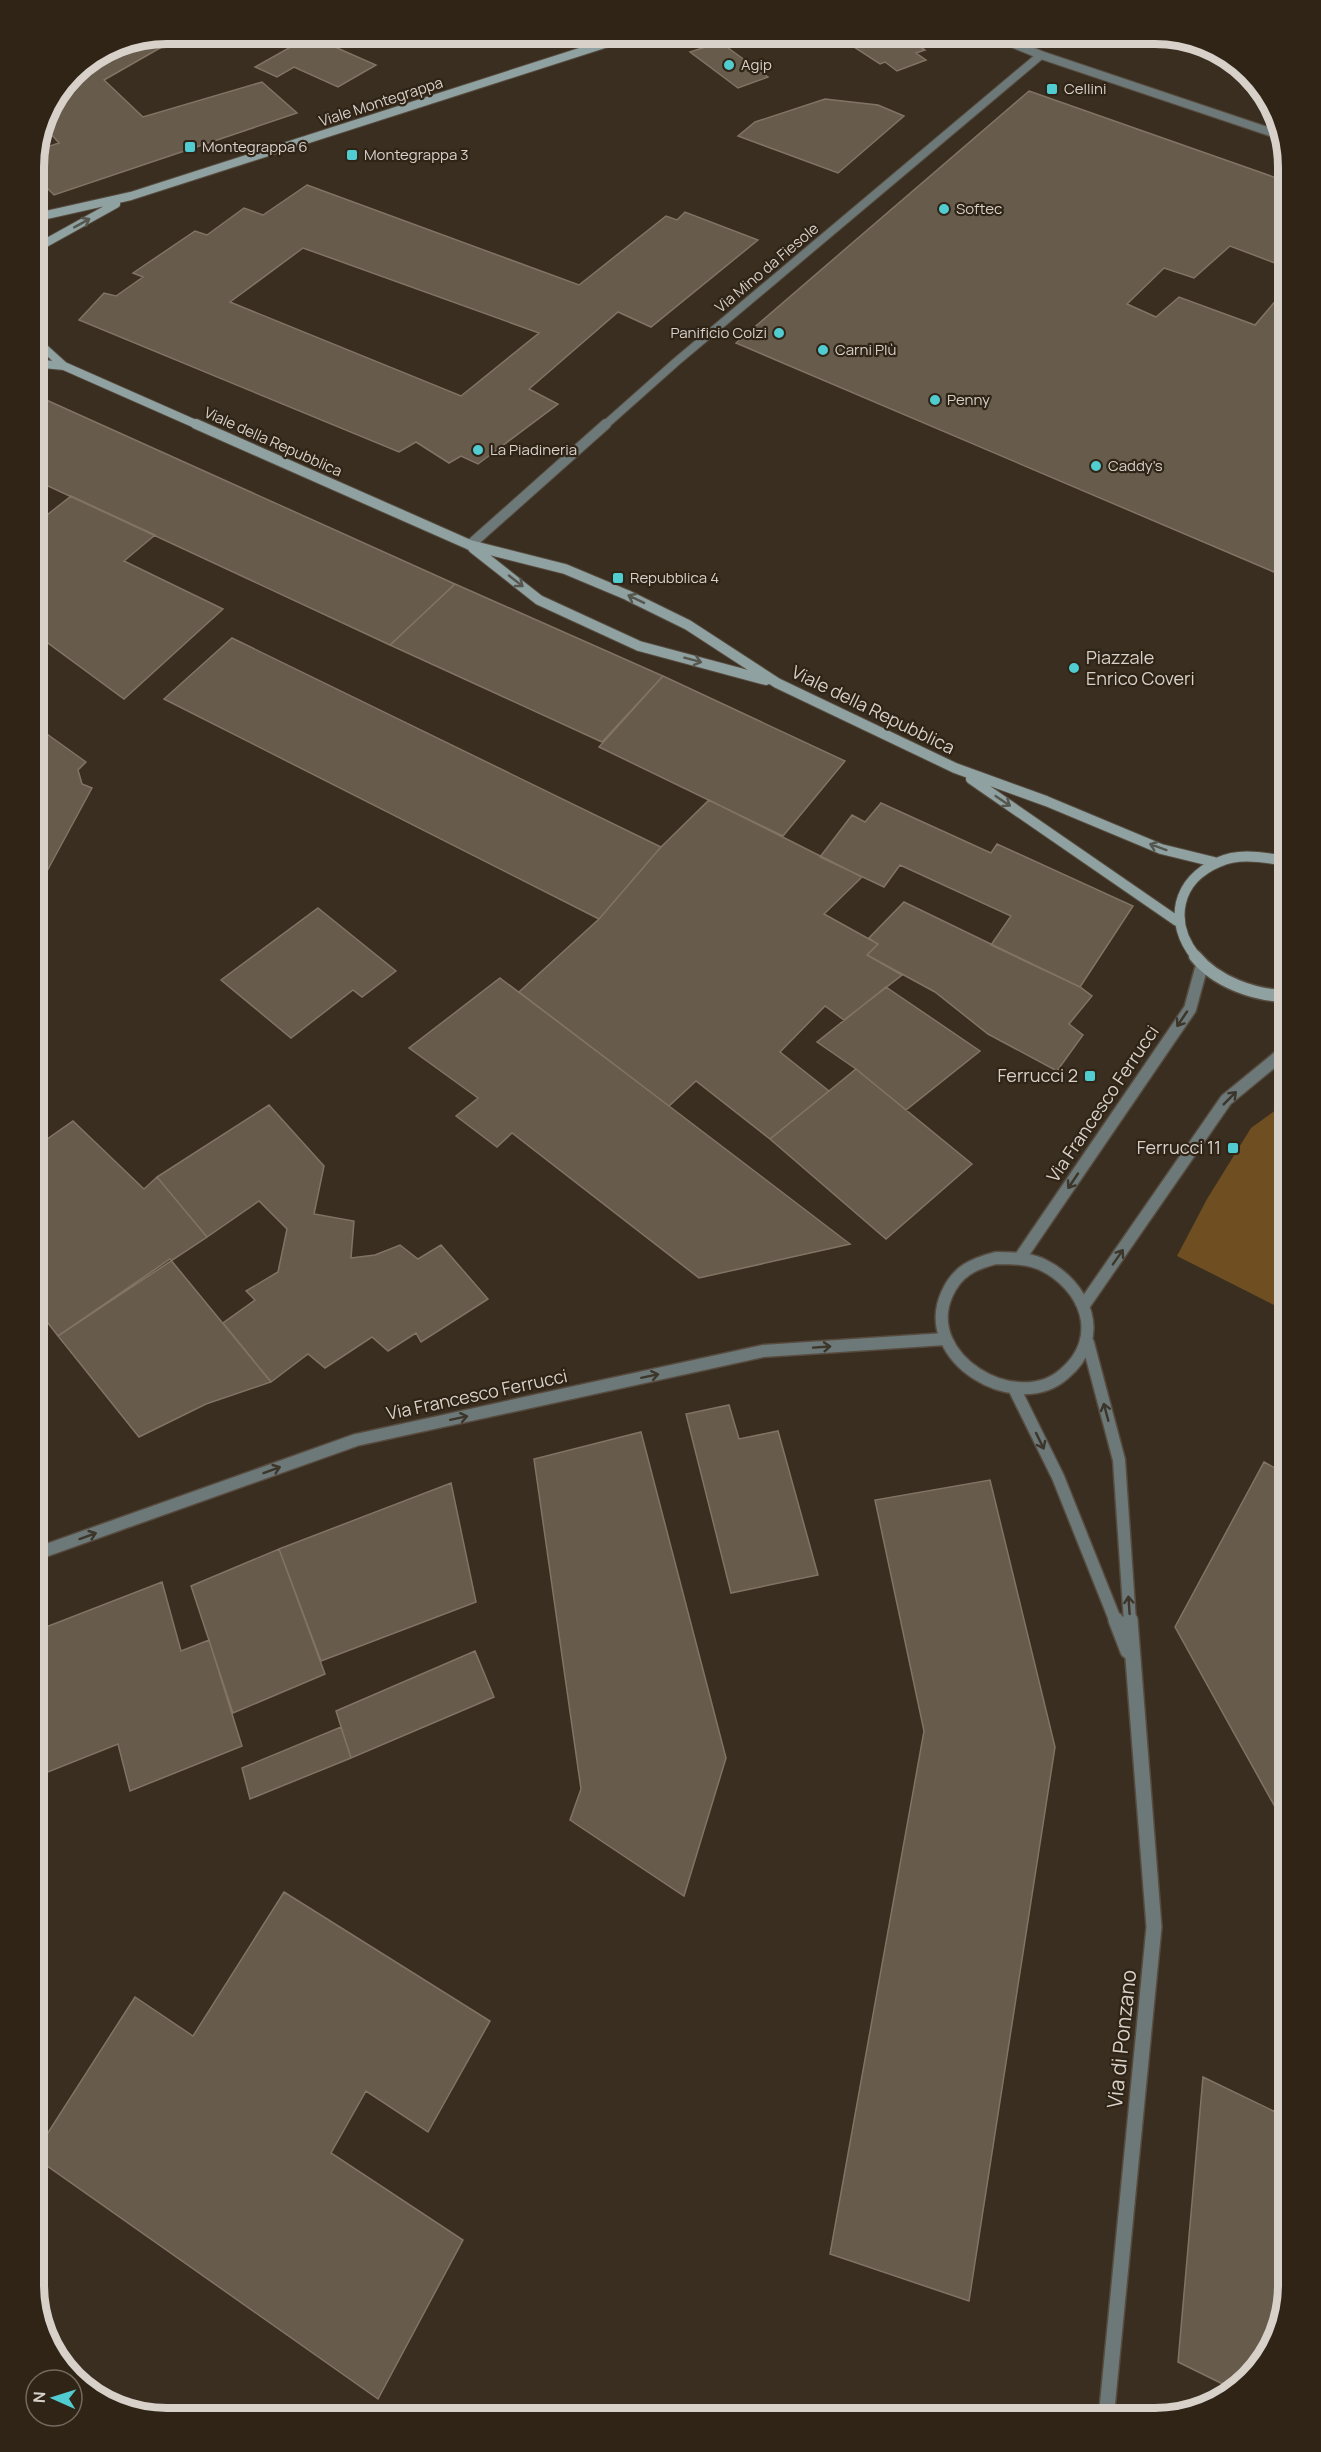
<svg xmlns="http://www.w3.org/2000/svg" width="1321" height="2452" viewBox="0 0 1321 2452" font-family="Manrope,sans-serif">
	<style>
		.green { fill: #6f4e21 }
		.building { fill: #675b4c; stroke: #827465; stroke-width: 1.5; fill-rule: evenodd }
		.lines { fill: none; stroke-linecap: round; stroke-linejoin: round }
		.minor-far1-casing { stroke: #564b3e; stroke-width: 10 }
		.minor-casing { stroke: #564b3e; stroke-width: 12 }
		.tertiary-far1-casing { stroke: #564b3e; stroke-width: 15 }
		.tertiary-casing { stroke: #564b3e; stroke-width: 18 }
		.secondary-far2-casing { stroke: #564b3e; stroke-width: 10 }
		.secondary-far1-casing { stroke: #564b3e; stroke-width: 12 }
		.secondary-casing { stroke: #564b3e; stroke-width: 15 }
		.minor-far1 { stroke: #6d7878; stroke-width: 8 }
		.minor { stroke: #6d7878; stroke-width: 10 }
		.tertiary-far1 { stroke: #6d7878; stroke-width: 12 }
		.tertiary { stroke: #6d7878; stroke-width: 15 }
		.secondary-far2 { stroke: #8fa1a1; stroke-width: 8 }
		.secondary-far1 { stroke: #8fa1a1; stroke-width: 10 }
		.secondary { stroke: #8fa1a1; stroke-width: 12 }
		.oneway { stroke: #55564e }
		.oneway2 { stroke: #3b352a }
		.poi-dot { fill: #51ccd1; stroke: #2f2416; stroke-width: 2 }
		.labels { text-anchor: middle; stroke-width: 4.5; stroke-linejoin: round; paint-order: stroke }
		.far-poi-label { font-size: 15px; fill: #d8d1c9; stroke: #2f2416; text-anchor: start }
		.far-street-label { font-size: 15px; fill: #d8d1c9; stroke: #2f2416 }
		.poi-label { font-size: 18px; fill: #d8d1c9; stroke: #2f2416; text-anchor: end }
		.street-label { font-size: 18px; fill: #d8d1c9; stroke: #2f2416 }
		.near-street-label { font-size: 21px; fill: #d8d1c9; stroke: #2f2416 }
		.rim { fill: none; stroke: #d8d1c9; stroke-width: 8 }
	</style>
	<rect width="100%" height="100%" fill="#392e20"/>
	<path class="green" d="M1288,1101V1312L1177,1256L1207,1199L1251,1128Z"/>
	<path class="building" d="M408,33H439L421,40Z
		M825,33H899L925,50L916,53L926,60L897,71L885,62L880,64L845,41L840,43Z
		M150,36L167,44L104,80L143,117L262,82L297,113L54,195L33,174L35,151L59,143L41,123L43,115L72,72L116,43Z
		M310,36L376,65L338,87L294,67L277,77L255,67Z
		M720,42L768,77L738,88L690,52Z
		M1029,91L1288,182V268L1230,246L1194,278L1164,268L1127,304L1156,317L1179,297L1255,325L1284,291L1288,292V578L736,343Z
		M825,99L878,105L904,116L838,173L738,136L755,122Z
		M307,185L579,285L666,216L677,220L685,212L758,240L651,327L618,312L529,389L558,404L478,464L461,456L449,463L416,442L399,452L79,320L104,293L116,296L143,277L133,273L195,231L207,235L244,208L263,215ZM303,248L539,333L461,396L230,302Z
		M33,394L455,584L390,645L33,479Z
		M71,496L155,535L124,561L223,609L124,699L33,632V526Z
		M455,584L663,676L602,742L390,645Z
		M232,638L661,847L599,919L164,699Z
		M663,676L845,761L783,836L599,747Z
		M33,724L86,762L78,770L82,784L92,788L33,897Z
		M709,800L862,877L824,914L878,944L867,955L902,975L844,1020L825,1006L780,1052L829,1091L770,1139L696,1081L669,1106L519,992L599,919L661,847Z
		M881,803L991,853L997,844L1133,906L1080,987L991,945L1011,916L900,865L884,887L820,857L852,815L865,822Z
		M904,902L1080,987L1092,996L1069,1024L1083,1035L1057,1071L988,1034L935,992L867,955L878,944L869,938Z
		M318,908L396,971L362,997L353,990L291,1038L221,980Z
		M500,978L669,1106L850,1244L699,1278L512,1133L497,1147L456,1116L478,1098L409,1048Z
		M886,987L980,1051L906,1110L856,1069L817,1042Z
		M856,1069L972,1164L886,1239L770,1139Z
		M269,1105L324,1166L314,1214L354,1221L351,1258L375,1255L400,1245L418,1259L441,1245L488,1299L421,1342L416,1333L388,1351L372,1337L325,1368L308,1354L271,1382L223,1323L255,1300L246,1291L278,1272L287,1229L259,1201L207,1237L157,1177Z
		M73,1121L144,1189L157,1177L207,1237L58,1336L48,1323L33,1334V1149Z
		M170,1259L271,1382L206,1404L139,1437L58,1336Z
		M729,1405L739,1439L778,1431L818,1575L731,1593L686,1414Z
		M641,1432L726,1758L684,1896L570,1820L581,1789L534,1459Z
		M1264,1462L1288,1475V1826L1284,1823L1175,1627Z
		M990,1480L1055,1747L969,2301L830,2254L924,1731L875,1500Z
		M451,1483L476,1602L321,1661L279,1549Z
		M279,1549L325,1674L233,1713L191,1586Z
		M162,1582L181,1651L209,1640L242,1746L130,1791L118,1744L33,1778V1632Z
		M475,1651L494,1697L351,1758L336,1711Z
		M341,1727L351,1758L250,1799L242,1768Z
		M284,1892L490,2021L428,2132L366,2091L331,2153L463,2240L378,2399L33,2156L135,1997L193,2036Z
		M1203,2077L1288,2118V2285L1266,2359L1231,2388L1178,2362Z"/>
	<g class="lines">
		<g class="minor-far1-casing">
			<path id="minor-far1" d="M987,33L1041,55L1282,136
				M604,426L676,362L1041,55"/>
		</g>
		<g class="minor-casing">
			<path id="minor" d="M470,545L606,424"/>
		</g>
		<g class="tertiary-far1-casing">
			<path id="tertiary-far1" d="M996,1258C1011,1258 1027,1258 1041,1264C1086,1285 1107,1338 1064,1374C1016,1416 918,1358 947,1294C957,1271 973,1264 996,1258Z
				M1020,1258L1190,1009L1202,965
				M1084,1305L1226,1100L1288,1049
				M1088,1343L1119,1460L1130,1622
				M1014,1388L1058,1477L1116,1622
				M33,1555L356,1440L763,1351L945,1339"/>
		</g>
		<g class="tertiary-casing">
			<path id="tertiary" d="M1116,1620L1128,1651
				M1106,2419L1154,1927L1130,1620"/>
		</g>
		<g class="secondary-far2-casing">
			<path id="secondary-far2" d="M33,218L131,196L639,33
				M33,250L116,204
				M33,338L64,366
				M33,363L64,366L200,426"/>
		</g>
		<g class="secondary-far1-casing">
			<path id="secondary-far1" d="M196,424L470,545L565,569L627,595L688,625L777,683L955,768L1046,801L1161,849L1214,862
				M473,548L539,600L639,646L766,680
				M971,779L1177,921
				M1196,957C1168,922 1176,880 1219,862C1240,852 1265,858 1288,861"/>
		</g>
		<g class="secondary-casing">
			<path id="secondary" d="M1195,956C1216,982 1255,996 1288,996"/>
		</g>
		<use href="#minor-far1" class="minor-far1"/>
		<use href="#minor" class="minor"/>
		<use href="#tertiary-far1" class="tertiary-far1"/>
		<use href="#tertiary" class="tertiary"/>
		<use href="#secondary-far2" class="secondary-far2"/>
		<use href="#secondary-far1" class="secondary-far1"/>
		<use href="#secondary" class="secondary"/>
	</g>
	<defs><path id="oneway-shaft" d="M-6 0H5M1.5-3L5.5 0L1.5 3" fill="none" stroke-width="1.6" stroke-linecap="round" stroke-linejoin="round" transform="scale(1.5)"/></defs>
	<g class="oneway">
		<use href="#oneway-shaft" transform="translate(82 223) rotate(-29)"/>
		<use href="#oneway-shaft" transform="translate(516 581) rotate(38)"/>
		<use href="#oneway-shaft" transform="translate(636 599) rotate(-154)"/>
		<use href="#oneway-shaft" transform="translate(693 660) rotate(15)"/>
		<use href="#oneway-shaft" transform="translate(1003 801) rotate(34)"/>
		<use href="#oneway-shaft" transform="translate(1158 847) rotate(-160)"/>
	</g>
	<g class="oneway2">
		<use href="#oneway-shaft" transform="translate(1182 1019) rotate(124)"/>
		<use href="#oneway-shaft" transform="translate(1230 1098) rotate(-45)"/>
		<use href="#oneway-shaft" transform="translate(1073 1181) rotate(124)"/>
		<use href="#oneway-shaft" transform="translate(1118 1257) rotate(-55)"/>
		<use href="#oneway-shaft" transform="translate(822 1347) rotate(-4)"/>
		<use href="#oneway-shaft" transform="translate(650 1376) rotate(-12)"/>
		<use href="#oneway-shaft" transform="translate(1106 1412) rotate(-105)"/>
		<use href="#oneway-shaft" transform="translate(459 1418) rotate(-12)"/>
		<use href="#oneway-shaft" transform="translate(1040 1441) rotate(64)"/>
		<use href="#oneway-shaft" transform="translate(272 1470) rotate(-20)"/>
		<use href="#oneway-shaft" transform="translate(88 1536) rotate(-20)"/>
		<use href="#oneway-shaft" transform="translate(1129 1605) rotate(-94)"/>
	</g>
	<g class="poi-dot">
		<circle cx="729" cy="65" r="6"/>
		<rect x="1046" y="83" width="12" height="12" rx="3"/>
		<rect x="184" y="141" width="12" height="12" rx="3"/>
		<rect x="346" y="149" width="12" height="12" rx="3"/>
		<circle cx="944" cy="209" r="6"/>
		<circle cx="779" cy="333" r="6"/>
		<circle cx="823" cy="350" r="6"/>
		<circle cx="935" cy="400" r="6"/>
		<circle cx="478" cy="450" r="6"/>
		<circle cx="1096" cy="466" r="6"/>
		<rect x="612" y="572" width="12" height="12" rx="3"/>
		<circle cx="1074" cy="668" r="6"/>
		<rect x="1084" y="1070" width="12" height="12" rx="3"/>
		<rect x="1227" y="1142" width="12" height="12" rx="3"/>
	</g>
	<g class="labels">
		<g class="far-poi-label">
			<text x="741" y="70">Agip</text>
			<text x="1064" y="94">Cellini</text>
			<text x="202" y="152">Montegrappa 6</text>
			<text x="364" y="160">Montegrappa 3</text>
			<text x="956" y="214">Softec</text>
			<text x="767" y="338" text-anchor="end">Panificio Colzi</text>
			<text x="835" y="355">Carni PIù</text>
			<text x="947" y="405">Penny</text>
			<text x="490" y="455">La Piadineria</text>
			<text x="1108" y="471">Caddy's</text>
			<text x="630" y="583">Repubblica 4</text>
		</g>
		<g class="far-street-label">
			<text transform="translate(381 102) rotate(-18)" y="5">Viale Montegrappa</text>
			<text transform="translate(767 268) rotate(-40)" y="5">Via Mino da Fiesole</text>
			<text transform="translate(273 442) rotate(24)" y="5">Viale della Repubblica</text>
		</g>
		<g class="poi-label">
			<text x="1086" y="664" text-anchor="start">Piazzale<tspan x="1086" dy="21">Enrico Coveri</tspan></text>
			<text x="1078" y="1082">Ferrucci 2</text>
			<text x="1221" y="1154">Ferrucci 11</text>
		</g>
		<g class="street-label">
			<text transform="translate(873 710) rotate(26)" y="6">Viale della Repubblica</text>
			<text transform="translate(1103 1104) rotate(-56)" y="6">Via Francesco Ferrucci</text>
			<text transform="translate(477 1395) rotate(-12)" y="6">Via Francesco Ferrucci</text>
		</g>
		<g class="near-street-label">
			<text transform="translate(1122 2039) rotate(-84)" y="7">Via di Ponzano</text>
		</g>
	</g>
	<path d="M0 0H1321V2452H0ZM167 44H1155A123 123 0 0 1 1278 167V2285A123 123 0 0 1 1155 2408H167A123 123 0 0 1 44 2285V167A123 123 0 0 1 167 44Z" fill="#2f2416" fill-rule="evenodd"/>
	<path class="rim" d="M167 44H1155A123 123 0 0 1 1278 167V2285A123 123 0 0 1 1155 2408H167A123 123 0 0 1 44 2285V167A123 123 0 0 1 167 44Z"/>
	<g transform="translate(54 2398) rotate(273)"><circle r="28" fill="#2f2416" stroke="#73695e" stroke-width="1.5"/>
	<path d="M0-4.5L10 22L0 15L-10 22Z" fill="#51ccd1"/>
	<text y="-9" font-size="16" font-weight="bold" text-anchor="middle" fill="#d8d1c9">N</text>
	</g>
</svg>
